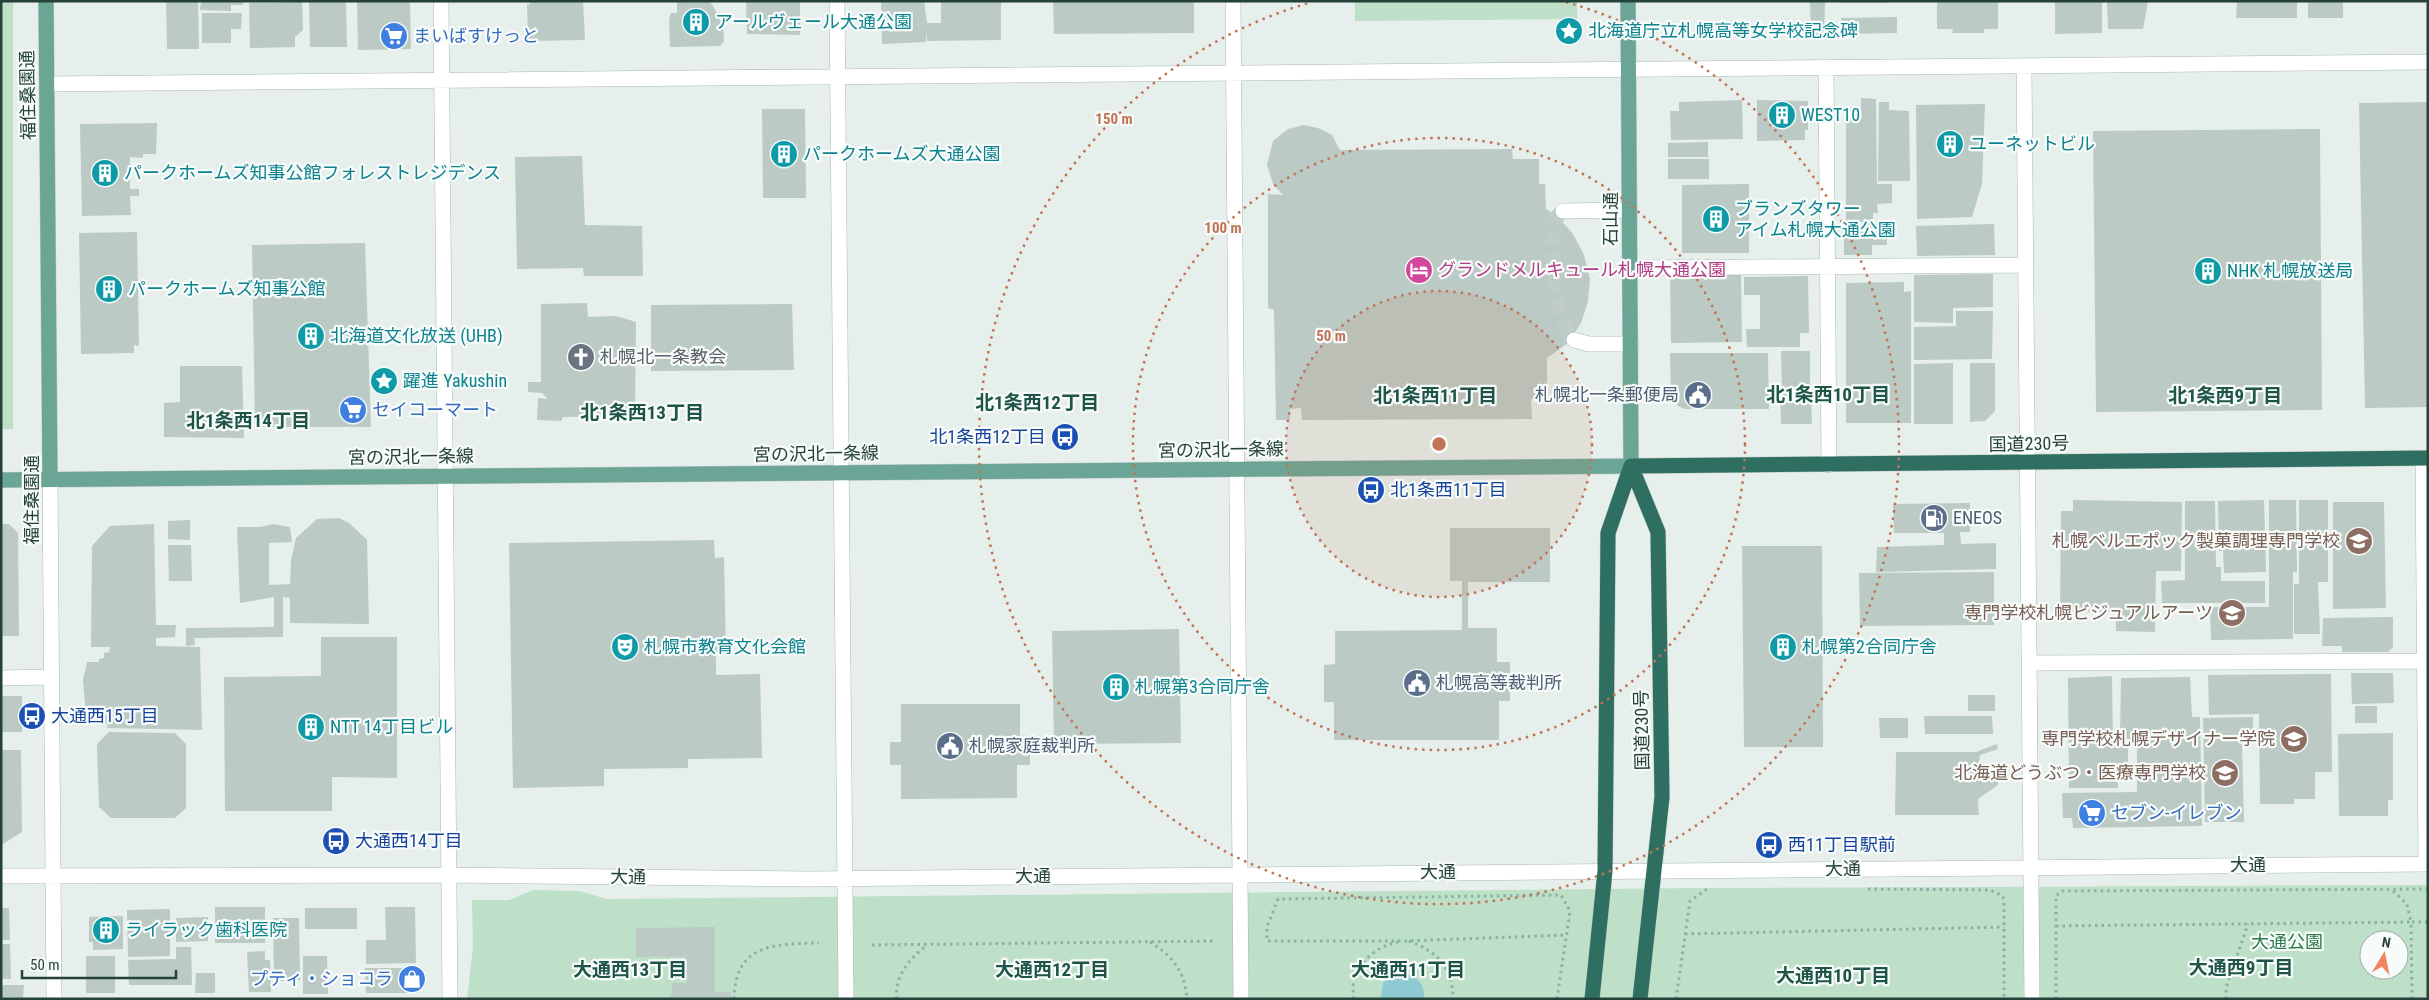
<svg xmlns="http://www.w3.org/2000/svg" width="2429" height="1000" viewBox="0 0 2429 1000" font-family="'Roboto Condensed','Noto Sans JP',sans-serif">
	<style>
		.green { fill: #bfe0c8; fill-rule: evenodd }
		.water { fill: #8ec9d4 }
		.building { fill: #bbcac4 }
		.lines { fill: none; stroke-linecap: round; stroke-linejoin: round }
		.minor-tunnel { stroke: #bfccc8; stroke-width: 15; stroke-dasharray: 15 8; stroke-linecap: butt }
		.minor-casing { stroke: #a8b8b2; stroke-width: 16 }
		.major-casing { stroke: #c2cac8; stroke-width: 16 }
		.highway-casing { stroke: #c2cac8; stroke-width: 16 }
		.path { stroke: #86b3a5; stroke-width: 3; stroke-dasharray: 2.5 4; stroke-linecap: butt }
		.minor { stroke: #fff; stroke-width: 15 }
		.major { stroke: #6aa596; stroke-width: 15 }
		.highway { stroke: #2f6f62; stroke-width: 15 }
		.ring { fill: none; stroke: #c07456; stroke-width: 2.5; stroke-dasharray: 2.5 5 }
		.labels { text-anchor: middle; stroke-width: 4.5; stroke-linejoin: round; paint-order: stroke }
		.culture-label { font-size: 18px; fill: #0d838f; stroke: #f7fbf9; text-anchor: start }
		.shop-label { font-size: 18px; fill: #366cbe; stroke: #f7fbf9; text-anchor: start }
		.street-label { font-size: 18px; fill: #24423a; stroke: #f7fbf9 }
		.hotel-label { font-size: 18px; fill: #b23c85; stroke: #f7fbf9; text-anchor: start }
		.worship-label { font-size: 18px; fill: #5b616d; stroke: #f7fbf9; text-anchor: start }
		.service-label { font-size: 18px; fill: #4e5e75; stroke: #f7fbf9; text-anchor: start }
		.transit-label { font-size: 18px; fill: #164399; stroke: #f7fbf9; text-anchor: start }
		.education-label { font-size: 18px; fill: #785e54; stroke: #f7fbf9; text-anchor: end }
		.park-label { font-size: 18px; fill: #2d7a4b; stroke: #f7fbf9 }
		.neighbourhood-label { font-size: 19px; font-weight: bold; fill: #1f5548; stroke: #f7fbf9 }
		.centre { fill: #c07456; stroke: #f7fbf9; stroke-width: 2.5 }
		.ring-label { font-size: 15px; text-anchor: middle; font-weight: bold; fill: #c07456; stroke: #f7fbf9; stroke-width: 4.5; stroke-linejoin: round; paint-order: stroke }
	</style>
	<rect width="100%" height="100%" fill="#e6efeb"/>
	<path class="green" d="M1,1H13V429H1Z
		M1355,1H1577V19L1355,21Z
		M2428,885V999H467L473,947L472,900H509L533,890L579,891L607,899L1701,888ZM2369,940H2399V970H2369Z"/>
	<path class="water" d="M1400,972C1416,974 1425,983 1424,999H1381L1383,983L1393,974Z"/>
	<path class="building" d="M166,1H198L199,49H167Z
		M201,1H243V5H231V11L200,10Z
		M309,1H346L347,47H310Z
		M529,1H583L585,40L528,41L527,5L530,4Z
		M682,1H709L713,6L723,25L724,41L720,46L670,47L669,19L671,13H677V3Z
		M746,1H800V35L747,34Z
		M881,1H924L927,23H941V1H1001V40L927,41L926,30V42L882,44Z
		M1053,1H1194V33L1054,34Z
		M1810,1H1825L1824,35H1811Z
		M1841,1H1888V3H1841Z
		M1937,1H1998V29H1984V33H1952L1953,29H1937Z
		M2055,1H2102V33L2055,34Z
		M2107,1H2148L2143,29H2108Z
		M2237,1H2297V18H2236Z
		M2308,1H2343V18H2308Z
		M302,2L303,30L295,37V47L250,48L249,3Z
		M357,2H410L411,49L358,50Z
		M202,13H242L241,29H231V43H202Z
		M1897,17V33L1842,34L1841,18Z
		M1861,98L1876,99L1877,184H1892V203L1877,204L1878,213H1873V222H1846V110H1861Z
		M1742,100L1743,139L1671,140L1670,111H1679V102Z
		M1757,100L1808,101V130H1805V140L1757,141Z
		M1879,102H1889V110L1909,111L1910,181H1878Z
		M2428,102V407L2365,408L2359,103Z
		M1985,104L1982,184L1972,217L1917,219L1916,105Z
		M762,109H805L806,198H763Z
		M157,123L156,154H143V158L130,157V189H139V196H130L131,215L82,216L80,124Z
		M1304,125L1318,128L1332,135L1340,150L1512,149L1513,159H1539V184H1545L1546,209L1559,218L1573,234L1584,255L1590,279L1588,301L1581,323L1568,343L1547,358V399H1531L1532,419L1302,420L1301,408L1290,409V420H1276L1274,310L1268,308V194L1283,195L1273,184L1267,165L1273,141L1288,129Z
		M2320,129L2322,410L2096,412L2093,131Z
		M1708,142V157H1668V143Z
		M582,156L585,225L642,226L643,276H584L583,268L517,269L515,157Z
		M1668,159H1709V179H1668Z
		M1749,184V253H1682V185Z
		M1887,224V245H1872V255H1844V228H1854V225Z
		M1994,224L1995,255L1917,256L1916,226Z
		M137,232L139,346L134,345V353L81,354L79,233Z
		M365,243L371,427H255L252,245Z
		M1670,274H1741L1742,342L1671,343Z
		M1993,274V307L1953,308V323L1914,322V275Z
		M1808,276L1809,333H1800V347H1747L1746,329H1760V295H1744V277Z
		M1904,282V292L1911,291V423H1846V283Z
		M587,303L588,317L616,316L636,322L635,416L563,417L561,421L537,420L538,398L548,399L542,393L528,392V382H541V304Z
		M792,304L794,370L651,371V305Z
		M1956,311H1993L1992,359L1914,360V327L1956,326Z
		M1781,351H1810V390H1782Z
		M1670,353H1768L1769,409H1685L1678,406L1671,396Z
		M1953,363V424H1914V364Z
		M1970,363H1995V411L1985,421L1970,422Z
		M180,366H242L244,438L164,437V403L180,402Z
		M1811,393L1812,424H1781L1780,394Z
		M2073,500L2182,502L2181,571H2156L2155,632L2116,631V612H2060L2061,511H2073Z
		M2264,500L2266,572L2224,573L2223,551H2219L2218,501Z
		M2269,500H2296L2297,572H2293V639L2211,640L2210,607H2269Z
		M2299,500H2328V582H2318L2320,634H2294V584H2299Z
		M2185,501H2215L2216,567H2221V581H2265V603H2162L2161,581L2185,580Z
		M2333,502H2384L2386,608L2333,609Z
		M1970,503V532H1960L1961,544L1996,543V569L1876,572L1877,547L1944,545V533H1894L1893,504Z
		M339,518L349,523L367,540L369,624L290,623V598L283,597V637L194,638L195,645L186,646V628L274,627V597L240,603L237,527H260L273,524L290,527L292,542L269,543V585L290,584L291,560L296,538L317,519Z
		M190,520V540L168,539V521Z
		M1,524H9L18,533L19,636H1Z
		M154,524L156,625H176L175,637L156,638V646L200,647L202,730L107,728L108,724L100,723L99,718L94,717L95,712H89L85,705L83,680L87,662H99V659L104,658V653L109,652L110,647H91L92,546L110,526Z
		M1450,528H1550V582H1468V628H1497V662H1510V701H1499V740H1334V702H1324V665L1335,664V631L1462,630V581H1450Z
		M714,540L715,558L724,557L726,653H716V675L760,674L762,758L688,759V768L604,769V786L513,788L509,543Z
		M168,545H191L192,581H169Z
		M1742,546H1822L1823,747H1744Z
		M1994,572V625L1860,626L1859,573Z
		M2393,617V647L2388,652H2342V646H2322L2323,618Z
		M1179,629L1181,743L1054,744L1052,631Z
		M321,637H397V778L332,777V811H225L224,677L321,676Z
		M2351,673H2393L2394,703L2352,704Z
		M2331,674L2332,772H2315V799H2294V804H2260L2259,714L2209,715L2208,675Z
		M2112,676L2113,745H2128V767H2117L2118,788H2069L2068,678Z
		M2190,677L2192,717H2200L2202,826L2073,828L2072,818H2063L2062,793L2137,792V739H2120L2121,678Z
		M1968,695H1995V711H1968Z
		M1,696H22V732H1Z
		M901,704H1020V739H1030V765H1017V798L901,799V765H890V742H901Z
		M2355,706H2377V723H2355Z
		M1924,716H1992L1993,734H1925Z
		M2253,717V743H2242L2244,822H2205L2203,718Z
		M1879,718H1908V738H1880Z
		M109,732L175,733L186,744V808L175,818H111L99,807L97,744Z
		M2393,733V800H2388V816H2339L2338,734Z
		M1997,744L1998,749L1980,755L1979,761L1998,775V785L1978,799L1979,815H1895L1896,752H1976Z
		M1,750H21L22,832L1,845Z
		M215,907H265V943H215Z
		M385,907H415L416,963L366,964V940H386Z
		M1,908H9L10,940H1Z
		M305,908H357V929H305Z
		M170,909V956L128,957L127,910Z
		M123,916V949L93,950V942H89V917Z
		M208,917V941L176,942V918Z
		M273,918H299L300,980L274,981Z
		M715,927V992H731V999H668L672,992V983H686V957H636V928Z
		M1,944H10L11,979H1Z
		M176,947H191L192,985H129L128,960L176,959Z
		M265,951V960H270L271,992H249L247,952Z
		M86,956H115V993H86Z
		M303,956H327L328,994H303Z
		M365,968H417L418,993H366Z
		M196,973H215V993H195Z
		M2,985H24L23,998L2,997Z"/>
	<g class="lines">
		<path class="minor-tunnel" d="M1563,211L1553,221C1554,259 1547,309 1574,340"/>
		<g class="minor-casing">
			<path id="minor" d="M441,1L450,999
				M837,1L846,999
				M1233,1L1241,999
				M2024,66L2032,999
				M1826,68L1829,465
				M47,84L2428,62
				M1563,211L1630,210
				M1630,268L2026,265
				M1574,340L1589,344H1631
				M2423,458L2426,864
				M50,479L54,999
				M2029,663L2425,661
				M1,678L52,677
				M1,876L449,875L808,879L2428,864"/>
		</g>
		<g class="major-casing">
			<path id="major" d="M46,1L50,479
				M1,480L1631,466L1628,1"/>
		</g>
		<g class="highway-casing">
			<path id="highway" d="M1631,466L2428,458
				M1631,466L1658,532L1662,797L1640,999
				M1592,999L1605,871L1608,533L1631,466"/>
		</g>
		<path class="path" d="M1868,889L1990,890L2001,895L2004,899V999
			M2056,926L2411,922L2407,904L2392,890
			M1685,934L2004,927
			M1409,941C1437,951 1453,968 1453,999
			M1150,942C1173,956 1185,972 1187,999
			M872,945L1213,941
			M734,999C735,943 775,944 819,943
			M897,999C894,976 910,958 927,945
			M1354,999C1348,970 1372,947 1398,942
			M1557,999L1570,911L1561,895L1278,899L1267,927V941H1407L1566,935
			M1676,999L1690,901L1707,889
			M2056,999V896L2062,891L2428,889
			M2226,999V988L2248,924
			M2412,999L2411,922H2428"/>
		<use href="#minor" class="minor"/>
		<use href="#major" class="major"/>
		<use href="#highway" class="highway"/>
	</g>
	<circle cx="1439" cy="444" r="153" fill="#c07456" fill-opacity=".12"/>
	<g class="ring">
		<circle cx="1439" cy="444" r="153"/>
		<circle cx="1439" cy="444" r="306"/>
		<path d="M1566 2A460 460 0 1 1 1312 2"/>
	</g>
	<defs>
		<g id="building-disc" transform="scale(1.4375)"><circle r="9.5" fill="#0f9aa8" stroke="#f7fbf9"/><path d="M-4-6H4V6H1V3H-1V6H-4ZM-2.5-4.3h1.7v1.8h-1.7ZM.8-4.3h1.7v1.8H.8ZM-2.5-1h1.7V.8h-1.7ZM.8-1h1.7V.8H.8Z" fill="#fff"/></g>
		<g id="sight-disc" transform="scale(1.4375)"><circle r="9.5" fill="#0f9aa8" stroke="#f7fbf9"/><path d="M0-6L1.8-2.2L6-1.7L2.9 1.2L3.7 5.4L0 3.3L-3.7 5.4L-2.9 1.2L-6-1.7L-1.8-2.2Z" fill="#fff"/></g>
		<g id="supermarket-disc" transform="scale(1.4375)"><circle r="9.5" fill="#3f7fe0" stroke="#f7fbf9"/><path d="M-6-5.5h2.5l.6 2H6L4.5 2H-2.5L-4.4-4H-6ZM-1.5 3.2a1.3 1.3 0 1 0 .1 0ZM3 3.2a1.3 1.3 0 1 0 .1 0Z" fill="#fff"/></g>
		<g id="hotel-disc" transform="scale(1.4375)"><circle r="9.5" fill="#d1479c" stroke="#f7fbf9"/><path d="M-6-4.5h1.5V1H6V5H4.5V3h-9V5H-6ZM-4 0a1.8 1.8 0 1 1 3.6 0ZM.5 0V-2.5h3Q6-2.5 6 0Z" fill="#fff"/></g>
		<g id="church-disc" transform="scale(1.4375)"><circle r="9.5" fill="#6b7280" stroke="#f7fbf9"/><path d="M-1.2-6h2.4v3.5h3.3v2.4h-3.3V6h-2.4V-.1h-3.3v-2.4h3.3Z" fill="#fff"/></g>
		<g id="civic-disc" transform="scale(1.4375)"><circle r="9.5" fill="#5c6f8a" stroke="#f7fbf9"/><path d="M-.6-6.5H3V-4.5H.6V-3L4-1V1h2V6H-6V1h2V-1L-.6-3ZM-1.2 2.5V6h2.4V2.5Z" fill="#fff"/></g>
		<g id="bus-disc" transform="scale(1.4375)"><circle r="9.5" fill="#1a4fb4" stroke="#f7fbf9"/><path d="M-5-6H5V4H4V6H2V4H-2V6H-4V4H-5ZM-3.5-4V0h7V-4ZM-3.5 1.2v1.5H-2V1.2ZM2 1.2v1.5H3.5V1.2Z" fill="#fff"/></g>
		<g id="fuel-disc" transform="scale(1.4375)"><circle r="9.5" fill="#5c6f8a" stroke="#f7fbf9"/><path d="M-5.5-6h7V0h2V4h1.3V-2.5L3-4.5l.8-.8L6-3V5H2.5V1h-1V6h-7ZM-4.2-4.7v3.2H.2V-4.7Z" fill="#fff"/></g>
		<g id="university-disc" transform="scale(1.4375)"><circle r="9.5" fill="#8d6e63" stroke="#f7fbf9"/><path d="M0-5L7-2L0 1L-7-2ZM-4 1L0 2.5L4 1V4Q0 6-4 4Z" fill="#fff"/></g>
		<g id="theatre-disc" transform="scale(1.4375)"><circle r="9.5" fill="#0f9aa8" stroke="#f7fbf9"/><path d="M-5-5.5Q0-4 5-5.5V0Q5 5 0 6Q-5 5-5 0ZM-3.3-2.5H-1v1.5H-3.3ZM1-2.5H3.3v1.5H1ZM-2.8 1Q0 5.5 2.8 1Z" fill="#fff"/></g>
		<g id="shop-disc" transform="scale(1.4375)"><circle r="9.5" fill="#3f7fe0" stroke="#f7fbf9"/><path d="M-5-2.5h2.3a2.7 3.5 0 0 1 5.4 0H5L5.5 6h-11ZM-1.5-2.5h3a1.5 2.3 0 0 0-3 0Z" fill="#fff"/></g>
	</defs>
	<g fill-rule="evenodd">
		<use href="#building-disc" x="696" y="22"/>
		<use href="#sight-disc" x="1569" y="31"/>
		<use href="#supermarket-disc" x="394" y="36"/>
		<use href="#building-disc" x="1782" y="115"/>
		<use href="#building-disc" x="1950" y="144"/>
		<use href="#building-disc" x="784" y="154"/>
		<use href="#building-disc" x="105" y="173"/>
		<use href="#building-disc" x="1716" y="219"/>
		<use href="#hotel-disc" x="1419" y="270"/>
		<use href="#building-disc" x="2208" y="271"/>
		<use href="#building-disc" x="109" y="289"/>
		<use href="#building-disc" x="311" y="336"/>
		<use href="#church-disc" x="581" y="357"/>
		<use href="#sight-disc" x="384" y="381"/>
		<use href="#civic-disc" x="1698" y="395"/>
		<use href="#supermarket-disc" x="353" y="410"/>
		<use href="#bus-disc" x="1065" y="437"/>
		<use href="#bus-disc" x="1371" y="490"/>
		<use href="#fuel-disc" x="1934" y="518"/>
		<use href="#university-disc" x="2359" y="541"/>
		<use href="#university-disc" x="2232" y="613"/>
		<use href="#theatre-disc" x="625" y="647"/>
		<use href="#building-disc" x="1783" y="647"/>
		<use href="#civic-disc" x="1417" y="683"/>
		<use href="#building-disc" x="1116" y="687"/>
		<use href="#bus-disc" x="32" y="716"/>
		<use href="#building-disc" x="311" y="727"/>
		<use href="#university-disc" x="2294" y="739"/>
		<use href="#civic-disc" x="950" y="746"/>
		<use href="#university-disc" x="2225" y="773"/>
		<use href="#supermarket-disc" x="2092" y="813"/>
		<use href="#bus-disc" x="336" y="841"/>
		<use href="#bus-disc" x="1769" y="845"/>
		<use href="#building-disc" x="106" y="930"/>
		<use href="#shop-disc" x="412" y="979"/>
	</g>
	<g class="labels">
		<g class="culture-label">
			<text x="715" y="28">アールヴェール大通公園</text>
			<text x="1588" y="37">北海道庁立札幌高等女学校記念碑</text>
			<text x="1801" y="121">WEST10</text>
			<text x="1969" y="150">ユーネットビル</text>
			<text x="803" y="160">パークホームズ大通公園</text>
			<text x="124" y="179">パークホームズ知事公館フォレストレジデンス</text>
			<text x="1735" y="215">ブランズタワー<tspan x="1735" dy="21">アイム札幌大通公園</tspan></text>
			<text x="2227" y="277">NHK 札幌放送局</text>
			<text x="128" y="295">パークホームズ知事公館</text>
			<text x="330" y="342">北海道文化放送 (UHB)</text>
			<text x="403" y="387">躍進 Yakushin</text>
			<text x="644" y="653">札幌市教育文化会館</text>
			<text x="1802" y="653">札幌第2合同庁舎</text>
			<text x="1135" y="693">札幌第3合同庁舎</text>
			<text x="330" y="733">NTT 14丁目ビル</text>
			<text x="125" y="936">ライラック歯科医院</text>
		</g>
		<g class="shop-label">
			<text x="413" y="42">まいばすけっと</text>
			<text x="372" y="416">セイコーマート</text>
			<text x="2111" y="819">セブン-イレブン</text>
			<text x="393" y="985" text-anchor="end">プティ・ショコラ</text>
		</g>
		<g class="street-label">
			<text transform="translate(28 95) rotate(-91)" y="6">福住桑園通</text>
			<text transform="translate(1611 219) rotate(-90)" y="6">石山通</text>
			<text transform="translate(2029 444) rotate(-1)" y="6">国道230号</text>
			<text transform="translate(1221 450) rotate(-1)" y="6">宮の沢北一条線</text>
			<text transform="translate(816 454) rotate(-1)" y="6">宮の沢北一条線</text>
			<text transform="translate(411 457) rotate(-1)" y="6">宮の沢北一条線</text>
			<text transform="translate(32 500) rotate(-90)" y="6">福住桑園通</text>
			<text transform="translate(1642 730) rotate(-91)" y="6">国道230号</text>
			<text x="2248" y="871">大通</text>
			<text transform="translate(1843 869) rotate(-1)" y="6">大通</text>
			<text x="1438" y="878">大通</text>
			<text x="1033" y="882">大通</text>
			<text transform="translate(628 877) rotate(1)" y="6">大通</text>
		</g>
		<g class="hotel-label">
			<text x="1438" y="276">グランドメルキュール札幌大通公園</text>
		</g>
		<g class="worship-label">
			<text x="600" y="363">札幌北一条教会</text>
		</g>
		<g class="service-label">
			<text x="1679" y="401" text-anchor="end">札幌北一条郵便局</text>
			<text x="1953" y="524">ENEOS</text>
			<text x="1436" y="689">札幌高等裁判所</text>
			<text x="969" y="752">札幌家庭裁判所</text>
		</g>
		<g class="transit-label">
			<text x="1046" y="443" text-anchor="end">北1条西12丁目</text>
			<text x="1390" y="496">北1条西11丁目</text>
			<text x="51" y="722">大通西15丁目</text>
			<text x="355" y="847">大通西14丁目</text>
			<text x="1788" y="851">西11丁目駅前</text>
		</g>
		<g class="education-label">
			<text x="2340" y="547">札幌ベルエポック製菓調理専門学校</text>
			<text x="2213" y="619">専門学校札幌ビジュアルアーツ</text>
			<text x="2275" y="745">専門学校札幌デザイナー学院</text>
			<text x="2206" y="779">北海道どうぶつ・医療専門学校</text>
		</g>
		<g class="park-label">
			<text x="2287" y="948">大通公園</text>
		</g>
		<g class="neighbourhood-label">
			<text x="1828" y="401">北1条西10丁目</text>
			<text x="1435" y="402">北1条西11丁目</text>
			<text x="2225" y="402">北1条西9丁目</text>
			<text x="1037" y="409">北1条西12丁目</text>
			<text x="642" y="419">北1条西13丁目</text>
			<text x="248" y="427">北1条西14丁目</text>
			<text x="2241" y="974">大通西9丁目</text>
			<text x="630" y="976">大通西13丁目</text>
			<text x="1052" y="976">大通西12丁目</text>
			<text x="1408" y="976">大通西11丁目</text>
			<text x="1833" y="982">大通西10丁目</text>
		</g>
	</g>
	<circle cx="1439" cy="444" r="8" class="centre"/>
	<g class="ring-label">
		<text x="1114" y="124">150 m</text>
		<text x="1223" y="233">100 m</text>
		<text x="1331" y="341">50 m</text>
	</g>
	<rect width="2429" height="1000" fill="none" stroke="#24423a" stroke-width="5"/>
	<g transform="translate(2384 955) rotate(10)"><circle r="24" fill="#f7fbf9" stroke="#a3b1ad"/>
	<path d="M0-4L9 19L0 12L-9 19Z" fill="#f4845f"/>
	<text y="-8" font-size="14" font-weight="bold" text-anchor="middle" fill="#24423a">N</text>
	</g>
	<path d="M22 970v8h154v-8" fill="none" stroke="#24423a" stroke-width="2.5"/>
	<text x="30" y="970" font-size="15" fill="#24423a" stroke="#f7fbf9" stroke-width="4" paint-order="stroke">50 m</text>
</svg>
